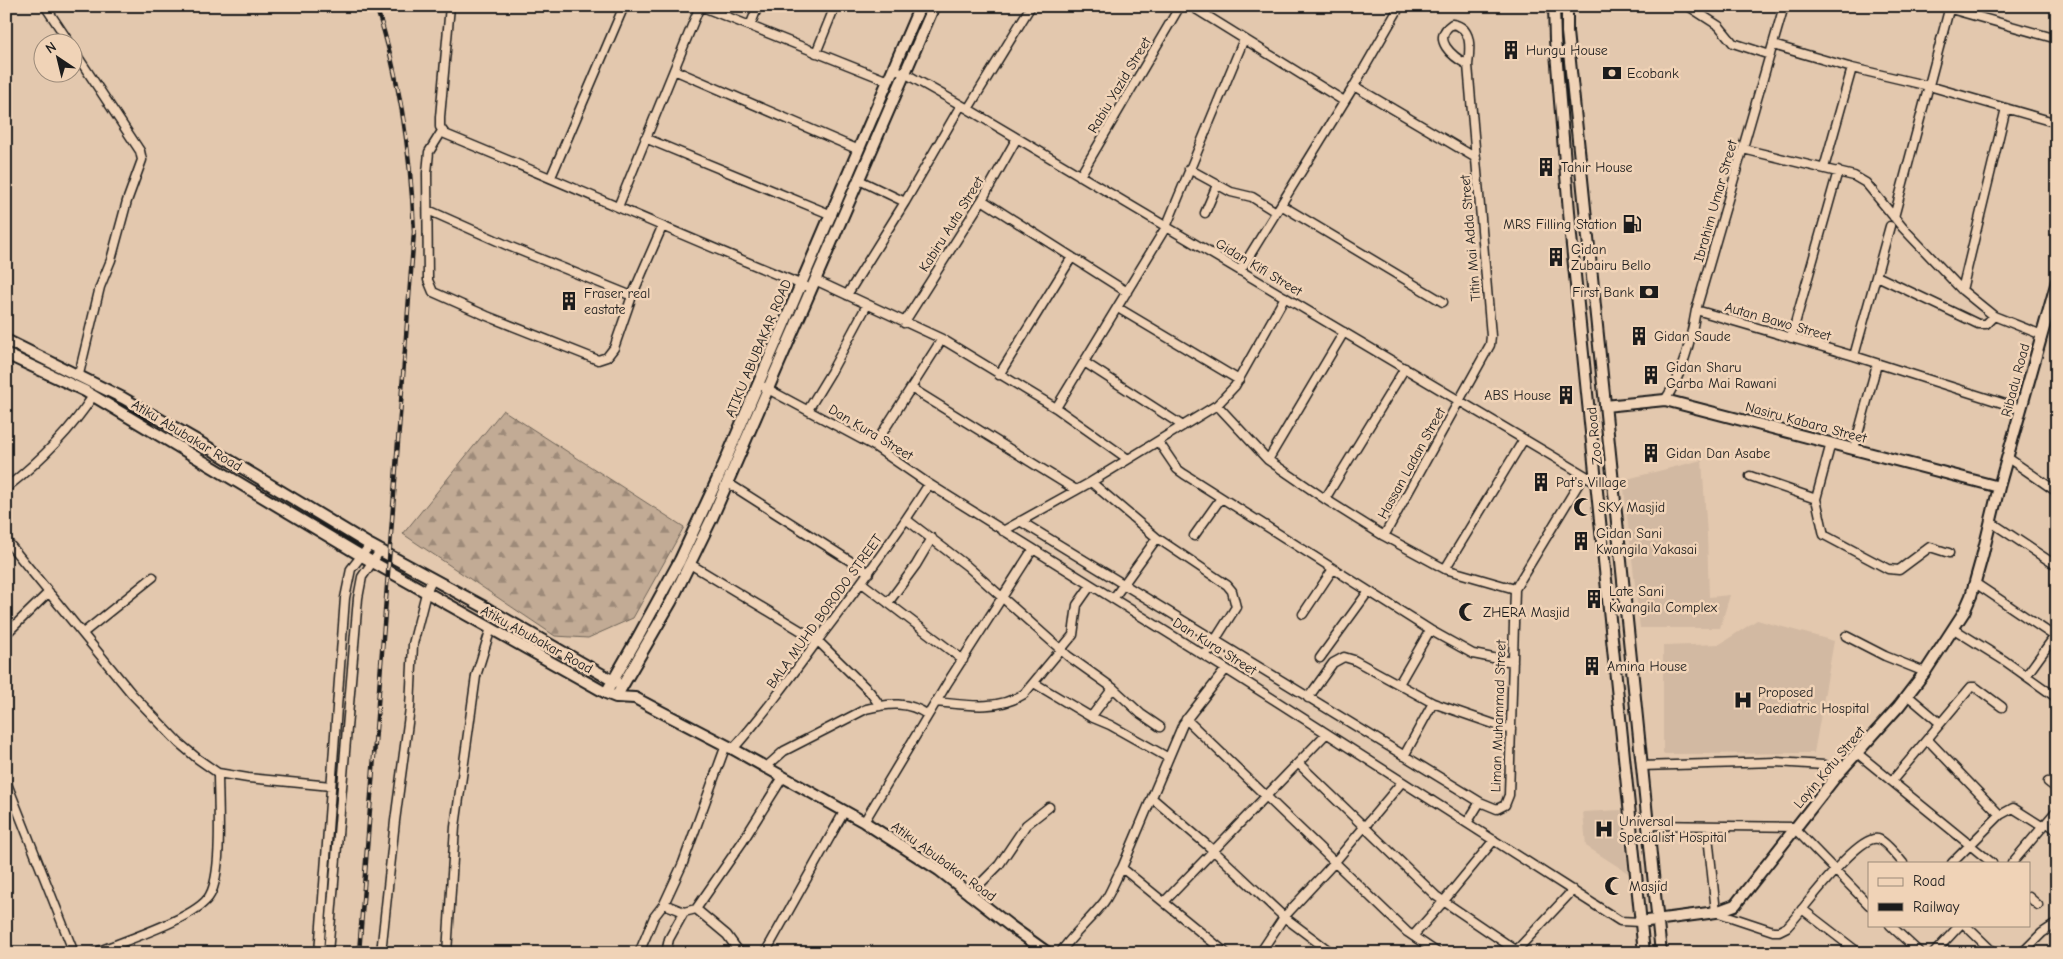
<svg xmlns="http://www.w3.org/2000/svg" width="2063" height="959" viewBox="0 0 2063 959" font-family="'Comic Neue',sans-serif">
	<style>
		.built { fill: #d2b9a2 }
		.forest { fill: url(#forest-firs); stroke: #6f6458 }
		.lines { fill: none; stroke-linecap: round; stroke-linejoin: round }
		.street-casing { stroke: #1c1c1c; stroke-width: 11 }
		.secondary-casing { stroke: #1c1c1c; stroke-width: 14 }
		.street { stroke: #f0d3b7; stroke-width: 8 }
		.secondary { stroke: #f0d3b7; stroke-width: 10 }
		.rail-casing { stroke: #1c1c1c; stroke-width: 4.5 }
		.rail { stroke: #f0d3b7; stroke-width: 2.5; stroke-dasharray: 8; stroke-linecap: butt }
		.labels { text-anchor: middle; stroke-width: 5; stroke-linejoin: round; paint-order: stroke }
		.poi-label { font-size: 14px; fill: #1c1c1c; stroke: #f0d3b7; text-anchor: start }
		.street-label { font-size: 14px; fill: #1c1c1c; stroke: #f0d3b7 }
	</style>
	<defs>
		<pattern id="forest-firs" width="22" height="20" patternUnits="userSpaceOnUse" patternTransform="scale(1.25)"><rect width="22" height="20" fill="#c2ab95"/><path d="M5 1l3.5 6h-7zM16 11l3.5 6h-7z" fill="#9d8a79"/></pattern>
	</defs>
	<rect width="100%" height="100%" fill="#e3c8ae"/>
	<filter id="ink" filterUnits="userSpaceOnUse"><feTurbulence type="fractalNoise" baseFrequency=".02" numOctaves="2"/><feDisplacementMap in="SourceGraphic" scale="10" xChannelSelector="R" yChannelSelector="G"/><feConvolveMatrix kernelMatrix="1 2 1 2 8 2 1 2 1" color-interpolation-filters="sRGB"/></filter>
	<g filter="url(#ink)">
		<path class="built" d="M1702,460L1707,535L1709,597L1730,595L1720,628H1640L1623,480Z
			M1757,620L1834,641L1814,753L1663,754V646L1720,644Z
			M1621,810L1628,873L1586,846L1583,812Z"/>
		<path class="forest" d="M503,410L684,527L633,618L588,638L555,636L403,534Z"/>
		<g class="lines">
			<g class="street-casing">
				<path id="street" d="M45,6L69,42
					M450,6L440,117V127L445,134C565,183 684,237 805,286
					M700,6L888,81
					M1191,6L1344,101
					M1688,6L1719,26L1733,43L1770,55
					M1940,6L2057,39
					M750,26L758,6
					M1773,45L1852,68L1929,86L2057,123
					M72,48L140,151L142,160L127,201L111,260L100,287L79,374
					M816,53L835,6
					M894,69L906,74L968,109L1596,482H1612
					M674,70L859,150
					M1354,86L1476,158
					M968,109L1031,6
					M442,131L429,152L427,173L428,280L433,292L487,316L598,360L607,357L614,348L632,296L662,227
					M645,138L832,215
					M1743,149L1854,176L1866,183L1903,228L1962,290L1994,316L2042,335
					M1824,168L1852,68
					M1189,169L1231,192L1252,197L1276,212
					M1080,176L1180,6
					M551,177L624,6
					M859,180L905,202
					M982,200L1127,292
					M1281,205L1443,302
					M618,207L700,6
					M428,210L511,247L632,296
					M1205,213L1217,185
					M1894,217L1950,6
					M1890,226L1854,356L2021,409
					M1240,271L1354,86L1400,6
					M1877,276L1978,324H1986L1994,316
					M815,280L942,339L1056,408L1128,459
					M1962,290L2006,108
					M847,295L905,202L961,105
					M1118,308L1239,380
					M1696,310L1854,356
					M904,323L982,200L1017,138
					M1791,338L1838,171
					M1084,362L1183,426
					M999,375L1072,257
					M764,387L874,446L929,484L1226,669L1620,921L1640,922
					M911,388L1076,490
					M1665,400C1683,374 1691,340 1696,310L1784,6
					M1217,405L1268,460L1325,499L1384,536L1445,569L1515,589
					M1056,408L1166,227L1244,39
					M808,410L831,372L867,305
					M1158,441L1177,469L1184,474L1430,630L1473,654L1513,662
					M1831,443L1816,499L1824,535L1888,569L1899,570L1930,547L1949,553
					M874,446L942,339
					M1854,449L1877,364
					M2008,458L2057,492
					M1268,460L1344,332
					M1750,476L1816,499
					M1091,482L1157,538L1227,585L1232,591L1236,607L1205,656
					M728,483L869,573
					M6,488C40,461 69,433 93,396
					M1325,499L1405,368
					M907,520L967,566L1068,656L1113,688L1141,714L1160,727
					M1020,521L1480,802
					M1991,522L2057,566
					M1003,531L1091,482L1217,405L1235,386L1285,297
					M1194,536L1221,498
					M1384,536L1490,345L1491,336L1468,65C1470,49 1473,27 1452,24C1430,39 1453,57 1468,65
					M6,540L132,694L179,743L198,759L218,773L248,778L331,786
					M690,564L818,641L870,692L880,706
					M1445,569L1524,439
					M862,583L963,660
					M1975,583L2054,636
					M1113,599L1157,538
					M888,603L916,565L932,538
					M1303,614L1333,569
					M1954,629L2005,661L2057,698
					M83,633L153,577
					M6,634L49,592
					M1846,636L1885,656L1925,672
					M1320,658L1368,592
					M2026,676L2057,633
					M1034,683L1091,717L1110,725L1167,757
					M1399,684L1430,630
					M1907,695L1940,723
					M1308,698L1333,663L1344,657L1354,660L1433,703L1511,730
					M936,702C966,705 997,711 1024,694L1073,635L1077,605L1091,585
					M1091,717L1113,688
					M1186,719L1407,932L1438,953
					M1928,740L2000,815
					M733,749C764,714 791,677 818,640C857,589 895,538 929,484
					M1857,753L1992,863
					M1404,756L1433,703
					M1298,763L1436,896L1520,953
					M1641,766L1776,762L1824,765L1832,769L1837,775
					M765,768L784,751L866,709C889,703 908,701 928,715
					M6,781L74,953
					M1892,781L1971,687H1975L2002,707
					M2048,782L2057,789
					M1152,798L1214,851L1284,917L1332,953
					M864,822L948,682L1033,549
					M2047,822L2057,831
					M1467,823L1480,802L1497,809L1505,805L1509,795L1515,589L1584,475
					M1647,825L1796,827
					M1707,826L1716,912L1773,931H1779L1787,927C1802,912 1857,834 1878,839C1884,840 1898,857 1903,863
					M1795,829L1869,905
					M1952,863L2000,815L2013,808L2043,827
					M2012,863L2057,810
					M1122,868L1226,953
					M969,895L999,865L1026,825L1049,807
					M2029,897L2038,905
					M1164,902L1326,734
					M664,904L684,912L696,909L727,935L740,953
					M696,909L743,841L783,777
					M1802,909L1859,953
					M1890,925L1920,953
					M1965,925L1994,953
					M1413,936L1443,902L1494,840
					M94,953C120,942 198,918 210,895C223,872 218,801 218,773
					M319,953L345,598L351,569L370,545
					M328,953L358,598L362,577L380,551
					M381,953L395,821L410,708L413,644L426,593L432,579
					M447,953L455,827L476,676L491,628
					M639,953L654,917L664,904L683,863L726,745
					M666,953L669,939L684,912
					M765,953L844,812
					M1060,953C1073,934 1090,920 1104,902C1112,891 1115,879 1122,868L1183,724L1226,669
					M1260,953L1284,917L1334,863L1402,782
					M1514,953L1573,890
					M1934,953L1960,925
					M2022,953L2042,933L2057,923"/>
			</g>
			<g class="secondary-casing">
				<path id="secondary" d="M1554,6L1555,40L1571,236L1644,953
					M1567,6V32L1661,953
					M6,340L123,398L196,440L370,545L488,609L617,683
					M6,354L85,391L360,555L606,693L616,697L635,698L652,707L733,749L864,822L939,870L1009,925L1048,953
					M1605,406L1665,400L1999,487
					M606,693L638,637L680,560L718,478L920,6
					M616,697L671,602L712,518L934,6
					M1640,922L1716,912L1735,905L1837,775L1899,706L1925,672L1964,612L1971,596L1982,557L1999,487L2057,281"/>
			</g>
			<use href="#street" class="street"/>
			<use href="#secondary" class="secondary"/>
			<g class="rail-casing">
				<path id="rail" d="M359,953L414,232C411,155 401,80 376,6"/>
			</g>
			<use href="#rail" class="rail"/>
		</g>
	</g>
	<defs>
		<g id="building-bare" transform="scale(1.5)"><path d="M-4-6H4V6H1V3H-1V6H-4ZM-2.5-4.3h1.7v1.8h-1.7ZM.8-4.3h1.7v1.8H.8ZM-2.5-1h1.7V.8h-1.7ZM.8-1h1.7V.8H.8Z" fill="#1c1c1c" stroke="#f0d3b7" stroke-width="2.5" paint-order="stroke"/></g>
		<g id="bank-bare" transform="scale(1.5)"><path d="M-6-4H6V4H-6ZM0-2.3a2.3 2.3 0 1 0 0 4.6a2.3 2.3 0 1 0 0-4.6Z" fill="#1c1c1c" stroke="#f0d3b7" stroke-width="2.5" paint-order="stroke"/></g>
		<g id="fuel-bare" transform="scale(1.5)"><path d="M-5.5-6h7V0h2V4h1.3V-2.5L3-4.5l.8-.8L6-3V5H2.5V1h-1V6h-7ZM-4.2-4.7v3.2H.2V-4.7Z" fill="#1c1c1c" stroke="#f0d3b7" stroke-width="2.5" paint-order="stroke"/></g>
		<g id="mosque-bare" transform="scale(1.5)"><path d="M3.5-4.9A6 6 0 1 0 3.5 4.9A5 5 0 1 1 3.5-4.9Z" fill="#1c1c1c" stroke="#f0d3b7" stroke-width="2.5" paint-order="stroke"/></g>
		<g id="hospital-bare" transform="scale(1.5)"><path d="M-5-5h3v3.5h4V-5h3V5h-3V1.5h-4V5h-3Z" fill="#1c1c1c" stroke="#f0d3b7" stroke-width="2.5" paint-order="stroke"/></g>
	</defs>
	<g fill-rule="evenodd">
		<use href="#building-bare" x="1511" y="50"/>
		<use href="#bank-bare" x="1612" y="73"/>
		<use href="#building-bare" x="1546" y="167"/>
		<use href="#fuel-bare" x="1632" y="224"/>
		<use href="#building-bare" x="1556" y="257"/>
		<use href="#bank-bare" x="1649" y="292"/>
		<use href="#building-bare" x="569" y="301"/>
		<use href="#building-bare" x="1639" y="336"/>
		<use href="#building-bare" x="1651" y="375"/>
		<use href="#building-bare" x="1566" y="395"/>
		<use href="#building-bare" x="1651" y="453"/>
		<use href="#building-bare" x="1541" y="482"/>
		<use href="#mosque-bare" x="1583" y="507"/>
		<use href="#building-bare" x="1581" y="541"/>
		<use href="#building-bare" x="1594" y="599"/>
		<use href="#mosque-bare" x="1468" y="612"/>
		<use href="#building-bare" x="1592" y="666"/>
		<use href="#hospital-bare" x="1743" y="700"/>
		<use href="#hospital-bare" x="1604" y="829"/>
		<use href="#mosque-bare" x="1614" y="886"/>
	</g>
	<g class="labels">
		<g class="poi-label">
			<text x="1526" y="55">Hungu House</text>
			<text x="1627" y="78">Ecobank</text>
			<text x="1561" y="172">Tahir House</text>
			<text x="1617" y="229" text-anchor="end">MRS Filling Station</text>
			<text x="1571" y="254">Gidan<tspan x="1571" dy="16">Zubairu Bello</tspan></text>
			<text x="1634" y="297" text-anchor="end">First Bank</text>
			<text x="584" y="298">Fraser real<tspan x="584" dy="16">eastate</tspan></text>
			<text x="1654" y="341">Gidan Saude</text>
			<text x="1666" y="372">Gidan Sharu<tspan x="1666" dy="16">Garba Mai Rawani</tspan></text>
			<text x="1551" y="400" text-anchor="end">ABS House</text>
			<text x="1666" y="458">Gidan Dan Asabe</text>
			<text x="1556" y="487">Pat's Village</text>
			<text x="1598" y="512">SKY Masjid</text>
			<text x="1596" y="538">Gidan Sani<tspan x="1596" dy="16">Kwangila Yakasai</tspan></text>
			<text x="1609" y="596">Late Sani<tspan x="1609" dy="16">Kwangila Complex</tspan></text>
			<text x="1483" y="617">ZHERA Masjid</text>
			<text x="1607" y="671">Amina House</text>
			<text x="1758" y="697">Proposed<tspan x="1758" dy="16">Paediatric Hospital</tspan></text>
			<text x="1619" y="826">Universal<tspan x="1619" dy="16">Specialist Hospital</tspan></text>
			<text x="1629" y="891">Masjid</text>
		</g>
		<g class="street-label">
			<text transform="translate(1119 85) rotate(-59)" y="5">Rabiu Yazid Street</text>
			<text transform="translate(1715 201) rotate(-74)" y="5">Ibrahim Umar Street</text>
			<text transform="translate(951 224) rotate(-58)" y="5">Kabiru Auta Street</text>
			<text transform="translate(1470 238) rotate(-95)" y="5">Titin Mai Adda Street</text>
			<text transform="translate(1259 267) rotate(31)" y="5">Gidan Kifi Street</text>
			<text transform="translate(1778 321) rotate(16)" y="5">Autan Bawo Street</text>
			<text transform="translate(758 348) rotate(-67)" y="5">ATIKU ABUBAKAR ROAD</text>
			<text transform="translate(2015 380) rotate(-75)" y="5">Ribadu Road</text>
			<text transform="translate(1806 422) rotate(15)" y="5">Nasiru Kabara Street</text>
			<text transform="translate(871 432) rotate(31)" y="5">Dan Kura Street</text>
			<text transform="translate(187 435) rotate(31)" y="5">Atiku Abubakar Road</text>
			<text transform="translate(1594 436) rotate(-96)" y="5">Zoo Road</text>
			<text transform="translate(1411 463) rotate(-61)" y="5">Hassan Ladan Street</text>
			<text transform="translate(824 611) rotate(-54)" y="5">BALA MUHD BORODO STREET</text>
			<text transform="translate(537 639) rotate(29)" y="5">Atiku Abubakar Road</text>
			<text transform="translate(1215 646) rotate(32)" y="5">Dan Kura Street</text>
			<text transform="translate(1498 716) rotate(-88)" y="5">Liman Muhammad Street</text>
			<text transform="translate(1829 767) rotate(-50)" y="5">Layin Kotu Street</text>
			<text transform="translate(944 861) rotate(36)" y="5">Atiku Abubakar Road</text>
		</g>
	</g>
	<rect width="2063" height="959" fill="none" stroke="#f0d3b7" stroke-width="25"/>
	<rect x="12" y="12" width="2038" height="934" fill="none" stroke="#1c1c1c" stroke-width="2" filter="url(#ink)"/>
	<rect x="1868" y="862" width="162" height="65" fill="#f0d3b7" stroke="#9b8a79"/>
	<rect x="1878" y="878" width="25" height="8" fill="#f0d3b7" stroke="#9b8a79"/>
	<text x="1913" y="886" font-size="15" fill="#1c1c1c">Road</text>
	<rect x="1878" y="903" width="25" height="8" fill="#1c1c1c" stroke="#9b8a79"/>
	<text x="1913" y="912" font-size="15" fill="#1c1c1c">Railway</text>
	<g transform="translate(58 58) rotate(325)"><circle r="24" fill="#f0d3b7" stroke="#9b8a79"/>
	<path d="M0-4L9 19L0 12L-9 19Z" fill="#1c1c1c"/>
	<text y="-8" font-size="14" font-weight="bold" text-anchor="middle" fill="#1c1c1c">N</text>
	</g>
</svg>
